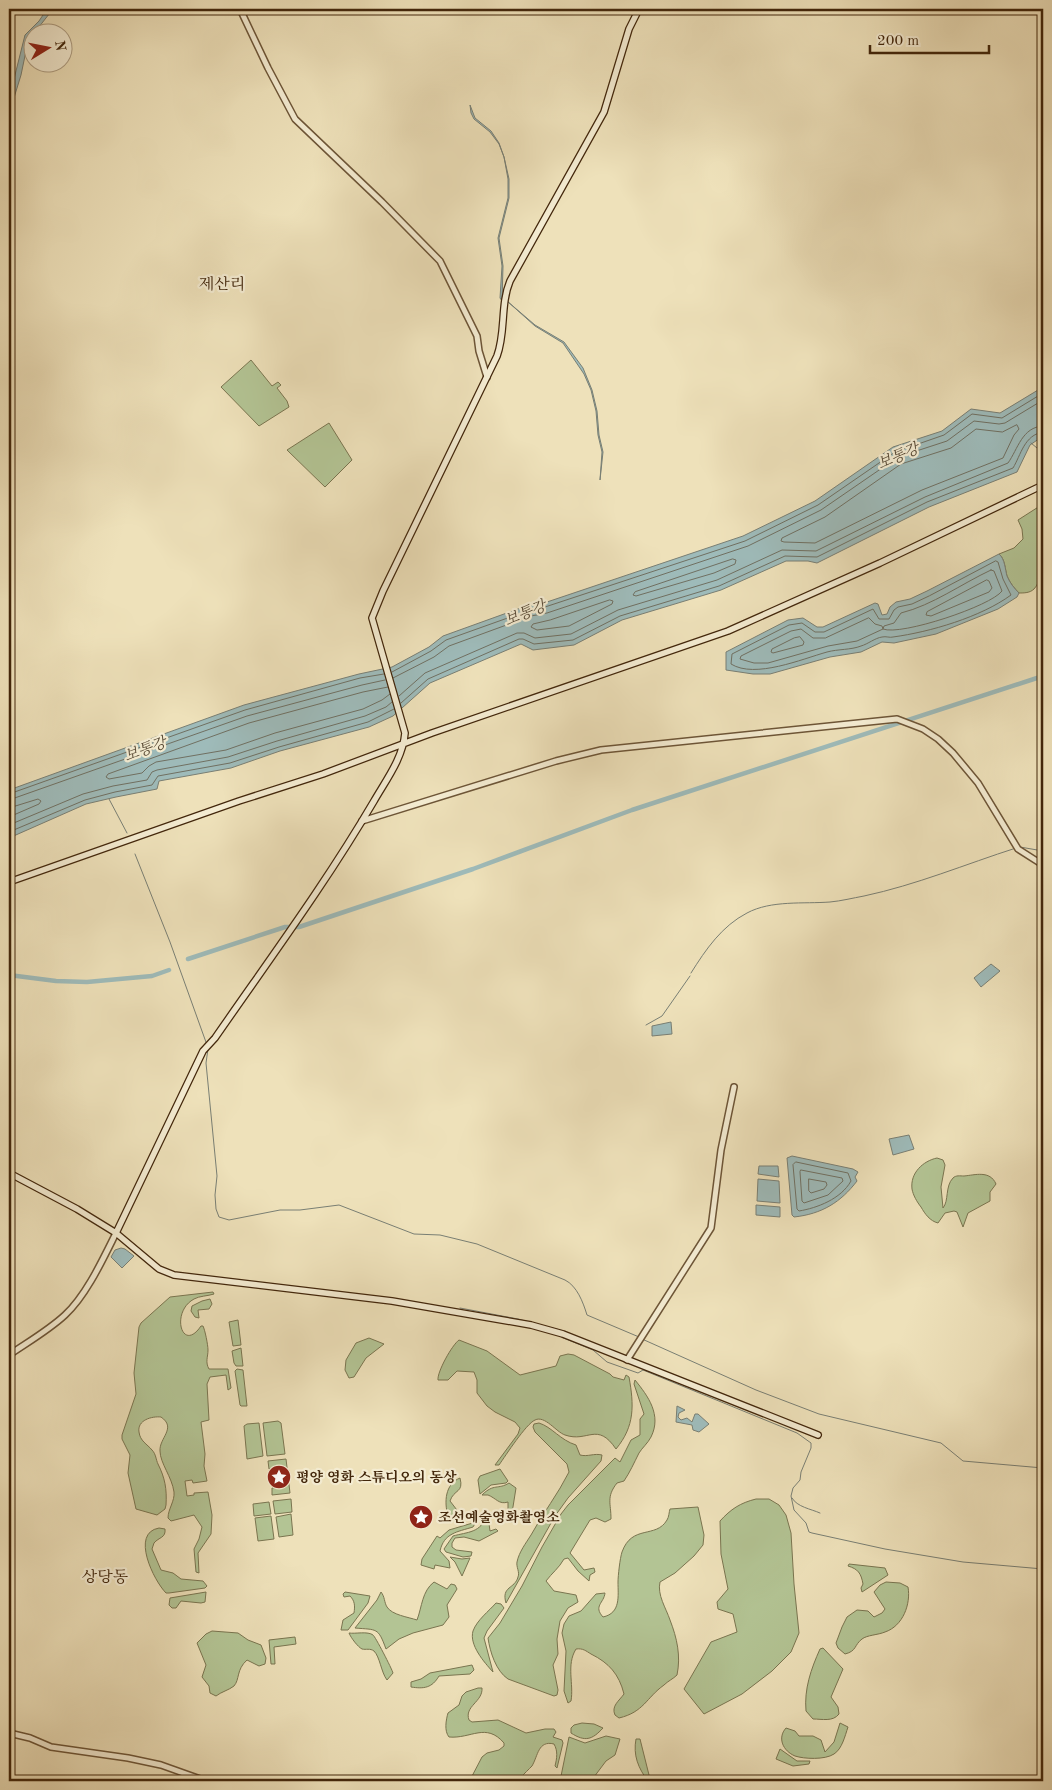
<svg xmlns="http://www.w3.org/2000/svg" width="1052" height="1790" viewBox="0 0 1052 1790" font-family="'Old Standard TT','Noto Serif KR',serif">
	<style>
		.green { fill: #b3c494; stroke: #7a7550 }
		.water { fill: #9ebbba; stroke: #797f74 }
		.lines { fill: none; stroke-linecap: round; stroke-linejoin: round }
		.shore { stroke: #707062; stroke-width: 1 }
		.stream { stroke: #797f74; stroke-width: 1 }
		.canal { stroke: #9ebbba; stroke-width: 4.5 }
		.tertiary-casing { stroke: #6d5537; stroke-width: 8 }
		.secondary-casing { stroke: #42260b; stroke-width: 8 }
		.tertiary { stroke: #f4ecd2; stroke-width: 5 }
		.secondary { stroke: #f4ecd2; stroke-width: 5.5 }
		.labels { text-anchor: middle; stroke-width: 4.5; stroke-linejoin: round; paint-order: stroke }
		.poi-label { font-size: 14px; font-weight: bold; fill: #42260b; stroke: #f4ecd2; text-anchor: start }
		.water-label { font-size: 15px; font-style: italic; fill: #594b37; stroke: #f4ecd2 }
		.quarter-label { font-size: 16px; fill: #42260b; stroke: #f4ecd2 }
	</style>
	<rect width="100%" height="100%" fill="#eee1ba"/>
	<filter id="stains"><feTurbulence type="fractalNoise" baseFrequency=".004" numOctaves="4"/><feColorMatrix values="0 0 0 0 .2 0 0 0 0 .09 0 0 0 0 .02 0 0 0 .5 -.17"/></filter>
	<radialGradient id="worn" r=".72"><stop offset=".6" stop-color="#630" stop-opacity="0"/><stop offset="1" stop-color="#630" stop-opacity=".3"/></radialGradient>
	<path class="green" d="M251,360L272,386L278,382L281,385L277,388L287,401L289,407L259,426L221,387Z
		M329,423L352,460L325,487L287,450Z
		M1043,504C1043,524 1048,575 1034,589C1030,593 1024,593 1019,593C1014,588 1010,583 1007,576C1005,569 1005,559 999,554L1014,548L1023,539L1022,529L1018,520Z
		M937,1158L943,1160L945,1165L941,1187L943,1208C949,1201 945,1186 953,1178C956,1175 960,1176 964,1176C975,1175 990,1170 996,1184L990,1192V1201L968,1213L963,1227L957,1212L954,1211L945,1213L938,1223C930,1221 925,1214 921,1207C917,1202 913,1195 912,1189C910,1173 923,1161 937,1158Z
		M213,1292L214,1294C208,1296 199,1296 194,1299C170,1312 182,1354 201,1326H203C205,1330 208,1345 208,1350C208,1357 205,1362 209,1369H228L231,1388L228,1390L226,1375L210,1377L207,1384L209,1420L201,1422L205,1454L204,1466L207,1481L193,1483L192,1480L185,1481L187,1496L194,1495V1493L208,1492L212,1515L211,1534L198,1553L199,1573L196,1572L194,1549L199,1539L202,1527L194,1515L171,1521L168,1518C168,1509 175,1501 174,1492C172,1477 160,1463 160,1451C159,1438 177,1428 161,1417C152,1416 137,1420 139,1432C140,1441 147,1444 152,1450C156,1454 156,1460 158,1464C165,1478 167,1489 166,1505L165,1509L157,1515L136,1509L128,1473L130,1455L122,1439V1435L136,1394L134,1373L139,1327L141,1323L170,1297Z
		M210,1299L212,1304L209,1309L198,1310L199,1318L195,1317L191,1311L192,1306L202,1301Z
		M238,1320L241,1345L233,1346L229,1322Z
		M369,1338L384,1344L366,1358L354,1377L349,1378L345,1370L346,1360L356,1343Z
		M459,1340L487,1351L520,1375L556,1366L560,1356L568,1354L574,1355L610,1374L613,1377L624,1380L626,1375L629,1377C634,1405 635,1426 616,1449C597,1421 588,1443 565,1435C556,1432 545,1415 535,1420C526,1424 506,1455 499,1465H495L518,1434L520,1428L515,1422L495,1412L487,1406L477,1393V1380L474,1372L457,1371L448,1380H438C437,1372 452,1345 459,1340Z
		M241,1348L243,1366H236L234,1363L232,1351Z
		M237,1369L243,1370L247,1406H241L240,1405L235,1371Z
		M635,1380C648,1396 662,1415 651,1437C648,1443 642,1448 639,1453C634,1463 630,1472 624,1481L617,1483C606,1497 611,1503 611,1519L605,1522L596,1518L590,1520L570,1553L584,1570L594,1568L595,1572L590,1575L589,1581L578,1571L568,1558L564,1559C559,1568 552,1573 546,1581L554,1591L576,1595L578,1602L568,1608L560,1621L557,1639L558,1654L553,1665L558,1690L557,1695L554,1696L508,1679C496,1671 490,1652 488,1638L500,1623L522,1586L542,1547L561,1514L568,1505L615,1458L620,1462L631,1440L640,1435V1419L644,1414L634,1384Z
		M278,1421L281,1423L285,1454L267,1456L263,1423Z
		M259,1423L263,1456L247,1459L244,1426L247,1424Z
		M539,1423C552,1427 560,1440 576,1445L580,1455C588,1457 594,1453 602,1455L601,1461L568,1498L555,1516L506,1603C501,1586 515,1589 518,1577C520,1572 516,1567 517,1562C519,1552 526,1543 531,1535C543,1513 558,1494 569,1472L567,1464L535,1432L533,1427L534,1424Z
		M286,1459L290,1493L272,1495V1488L285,1486L283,1468L269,1469L268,1461Z
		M500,1469L508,1481L506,1483L491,1485L480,1494L478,1480L480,1476Z
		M460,1478C464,1493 454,1489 450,1501L460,1514L457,1520L448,1516C444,1502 445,1484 460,1478Z
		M509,1483L516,1488L512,1513L513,1522H510L508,1514V1502C499,1505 496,1498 488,1495H482C494,1483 498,1490 509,1483Z
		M291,1499L292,1512L275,1514L273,1501Z
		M756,1499H769L779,1505L786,1515L791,1533L794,1584L799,1633L791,1652L772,1671L742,1694L704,1714L684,1689L711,1642L737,1632L733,1614L718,1609L717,1602L728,1589L721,1554L720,1521C731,1509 740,1503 756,1499Z
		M269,1502L271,1514L254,1516L253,1504Z
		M698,1507L704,1535L703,1545L694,1556L675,1573L660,1582C657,1595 666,1608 670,1620C677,1638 681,1656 677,1675C673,1679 668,1681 664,1685C646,1698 644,1712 619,1718L615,1715C611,1706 619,1701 624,1694C619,1674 609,1663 591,1654C586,1651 583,1648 576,1649C566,1665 574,1684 571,1701L568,1703L564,1691L566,1651L562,1633L564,1624L569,1616L581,1611L596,1594L605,1593C604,1603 593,1606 603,1617C621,1613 618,1596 618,1582C618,1576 620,1558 622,1552C632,1524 656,1539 667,1520C669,1517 669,1512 670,1509Z
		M291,1514L293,1535L279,1537L276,1517Z
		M486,1515L488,1516L490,1531L496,1529L498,1531L479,1541L464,1537L455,1538L452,1543V1547L456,1550L472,1552L471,1556L463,1557L446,1552L444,1549L453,1536C467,1532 482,1533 486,1515Z
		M271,1516L274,1539L258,1541L255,1518Z
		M476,1522L473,1527C457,1532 444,1533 440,1551L449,1561L450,1568L435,1565L434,1569L421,1565L422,1559L437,1536L440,1538L449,1530Z
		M159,1528L165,1529C166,1538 159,1537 154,1543L152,1549L161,1570L173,1573L181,1579L203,1581L207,1586L205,1588L169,1593H166C154,1581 130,1533 159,1528Z
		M450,1557L462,1559L470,1558L462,1576L455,1562Z
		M849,1564L885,1568L888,1575L862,1592L861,1588L863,1584C861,1573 858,1569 848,1566Z
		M434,1582L447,1589L451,1584L455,1585L457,1589L447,1605L449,1617L443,1625L413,1633L399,1639L386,1649C378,1627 377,1630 355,1628L377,1600L381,1592C385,1597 384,1602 387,1607C392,1615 408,1617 417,1620C422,1607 422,1591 434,1582Z
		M886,1582L900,1583L908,1587C911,1604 903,1626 885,1632C878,1635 867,1635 862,1639C854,1645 857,1651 845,1654L838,1648L836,1643L842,1627L847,1617L857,1610L868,1611L874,1617L882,1613L885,1609L874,1592L880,1585Z
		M206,1592L205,1602L201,1603L181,1601L176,1608H172L169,1605L170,1598Z
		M345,1592L370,1596L368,1603L348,1630H341L343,1620L354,1613C355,1606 355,1601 350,1596L344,1597L343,1594Z
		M496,1603L501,1604L504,1608L487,1631L484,1638L493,1672C484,1662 469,1645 473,1631C477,1620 489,1611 496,1603Z
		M212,1631L238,1633L248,1640L261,1645L266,1658L265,1664L259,1666L247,1660C236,1670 240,1679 234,1686C229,1690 221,1692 216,1696L210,1693L209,1686L202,1677L206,1665L197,1643L206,1634Z
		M349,1633C355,1634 368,1631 373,1635C375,1636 392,1669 393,1673L387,1680C381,1672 380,1657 374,1651C370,1648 366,1650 362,1649C358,1647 351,1638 349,1633Z
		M295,1637L296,1644L274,1647L275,1664H271L269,1640Z
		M823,1648L843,1669L831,1697L838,1707L839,1714C833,1722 822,1719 813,1719L806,1711C804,1689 811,1669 820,1649Z
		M472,1665L474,1670L470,1674L439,1676C432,1688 424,1689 411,1687V1682L421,1679L430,1673Z
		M478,1688H482C483,1702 464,1706 469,1720L472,1722L498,1720L526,1733L545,1729H554L556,1732L553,1737L562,1740L563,1743L557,1768L555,1766C557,1758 558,1751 554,1744C538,1740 538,1756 532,1766C529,1769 524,1774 521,1777C511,1785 478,1781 464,1781L470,1780L482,1757L487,1753L499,1750L504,1746V1743C486,1722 471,1739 449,1737C444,1731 446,1720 448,1713L459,1705L462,1696L466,1692Z
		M582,1723L594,1724L603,1728C592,1740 585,1742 571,1733V1728L574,1725Z
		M840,1723L848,1727C845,1736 842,1749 834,1754C825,1760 804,1759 795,1756C783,1751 777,1738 786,1728L795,1731L799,1736H813L821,1740L825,1752L834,1742Z
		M606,1736L620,1739L615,1755L606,1761L591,1781H560L569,1737L585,1743Z
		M636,1739H640L649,1775L656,1781H648C638,1768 633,1755 636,1739Z
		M780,1749L797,1761H810L809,1764L793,1766L776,1759Z"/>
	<path class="water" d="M47,9H53L35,32H32L27,46L21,75L9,114V99L25,35L39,21Z
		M470,105L475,118L491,131L499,143L504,157L509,179V198L499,238L503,266L502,301L500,298L502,266L498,238L508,198V179L504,157L499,144L490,132L474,119L471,113Z
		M507,301L535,325L564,342L583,368L592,390L597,411L599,435L603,452L600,480L602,452L598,435L596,411L591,390L584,374L563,343L535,326Z
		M1043,387V436L1030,445L1017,472L929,507L817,563L808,561H786L721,590L622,620L574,645L533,650L521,644L430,683L393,716L369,727L280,751L231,768L159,781L157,789L116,797L86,804L9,838V790L244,705L359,674L392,667L429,647L443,636L529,605L544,603L743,536L815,501L893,447L942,431L971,409L1000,413Z
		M999,554C1005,559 1005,569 1007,576C1010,583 1014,588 1019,593L1017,597L998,609L936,634L894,643L882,642L861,652L830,657L770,674H753L726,670V652L788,620L803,618L817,627H823L875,603L878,604L882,615L887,614L890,607L896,602L910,599L927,591Z
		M991,964L1000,971L981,987L974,978Z
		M671,1022L672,1034L652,1036V1026Z
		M909,1135L914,1149L893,1155L889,1139Z
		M792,1156L853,1169L858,1172L855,1177L857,1181C841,1202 822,1214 794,1217L792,1215L787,1158Z
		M759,1166H778L779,1177L758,1174Z
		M758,1179L779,1181L780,1203L757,1201Z
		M756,1205L780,1207V1217L756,1215Z
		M121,1248L125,1249L134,1256L122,1268L111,1257L115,1250Z
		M677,1406L685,1410L679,1413L678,1417L681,1420L687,1418L692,1422L695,1414H698L709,1424L699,1432L693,1430L692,1425L676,1422Z"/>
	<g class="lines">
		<path class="shore" d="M1017,425L1019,429L1014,435L1003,458L922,490L815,543L784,542L781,541L782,538L825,517L901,464L951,448L976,429L1002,432Z
			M733,559L736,560L735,564L714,573L636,596L633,595L635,592Z
			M996,561L998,562L1003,579L1011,595C981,617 930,632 893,637C890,638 886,636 882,637C875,638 868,644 861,646C851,650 838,649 827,652C802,659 755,679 731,664L732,654L789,625L802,623L815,632H824L873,609L879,619H889L894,610L898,607L912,604L929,596Z
			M991,570L994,571L1002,591C991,606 901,636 883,629L884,626L894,623L901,613C933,605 961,584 991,570Z
			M987,580L989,581L992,588L989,592L931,616L926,615L927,612Z
			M610,600L613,601L612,604L569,626L537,630L531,627L533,624L550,620Z
			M869,618L875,624L882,626L883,629L857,641L828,646L768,663H754L740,659L741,656L791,631L801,629L813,638H825Z
			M800,637L804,642L803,645L773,653L771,652L772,649L794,638Z
			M392,672L431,651L446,640L530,610L545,607L745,541L818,505L895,452L944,435L972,414L1002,418L1043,393
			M393,678L434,657L449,646L531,616L547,613L748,546L821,510L898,457L947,441L974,421L999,424L1005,423L1043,400
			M388,687L363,692L249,723L108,774L106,777L109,779L142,773L149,766L156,762L226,750L275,733L363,709L382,700L390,694
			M399,696L425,673L517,633H524L535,638L571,634L618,610L717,580L782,550L816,551L925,497L1008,463C1018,449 1022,427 1043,426
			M401,703L428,679L519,639H523L534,644L573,640L620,616L719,586L785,556L817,557L927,502L1013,468C1021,455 1024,435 1043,432
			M9,794L245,710L360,678L384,674
			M9,800L247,716L362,685L385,680
			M9,808L38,799L41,801L39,804L9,817
			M9,825L83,794L113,786L147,780L152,772L157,770L228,757L277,741L365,716L386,707L392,702
			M9,832L85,800L115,792L152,785L158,776L230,763L279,747L368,722L394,709
			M796,1162L848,1173L851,1181C841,1199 817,1208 799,1211L797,1209L793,1165Z
			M801,1170L842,1178L843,1181L828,1195L804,1203L802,1201L800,1172Z
			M809,1179L826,1182L827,1185L824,1189L811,1193L809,1191Z"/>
		<path class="stream" d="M1031,443L1043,453
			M1043,588V606
			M109,799L127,833
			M1020,847L1043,851
			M135,854L170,942L207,1045
			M691,973C706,949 722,926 747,913C771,900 804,904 830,902C841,901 853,898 864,896C916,885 966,864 1016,848
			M646,1025L662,1016L690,976
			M208,1049L206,1063L217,1176L215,1195L216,1209L219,1217L229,1220L280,1210H300L339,1205L414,1234L440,1235L477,1244L565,1280C577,1286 583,1302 587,1315L639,1337
			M460,1308L518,1319L564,1331
			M561,1337L593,1350L607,1362L638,1373L643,1370L797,1433L811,1443V1448L801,1472L800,1480L793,1488L791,1496L794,1510L806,1523L809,1532L812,1533L885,1549L963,1562L1043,1569
			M642,1339L756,1390L819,1414L941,1443L963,1461L1043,1468
			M792,1498C797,1507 811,1509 820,1513"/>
		<path class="canal" d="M188,959L285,927H299L473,869L632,810L1043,676
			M9,975L56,981L87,982L152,976L169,970"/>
		<g class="tertiary-casing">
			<path id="tertiary" d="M240,9L268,68L295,119L382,202L440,261L477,336L479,351L487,377
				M362,821L556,761L601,750L897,719L923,729L938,739L953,753L978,783L1018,849L1043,865
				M9,1355C28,1342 49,1330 65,1315C86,1296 103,1259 116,1233
				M627,1360L711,1228L721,1150L734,1087
				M9,1733L30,1738L51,1747L128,1758L161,1765L206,1781"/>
		</g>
		<g class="secondary-casing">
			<path id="secondary" d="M9,882L239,801L323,774L432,733L728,631L880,563L1043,485
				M9,1173L77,1209L116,1233L159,1269L174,1275L392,1301L531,1325L563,1334L818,1435
				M116,1233L203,1051L215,1038C269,960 326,883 374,801C386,780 403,758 405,733L372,618L383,591L497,356C506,332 500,305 510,281L604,112L629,29L639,9"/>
		</g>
		<use href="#tertiary" class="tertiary"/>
		<use href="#secondary" class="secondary"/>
	</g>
	<defs>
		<g id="sight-disc" transform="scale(1.25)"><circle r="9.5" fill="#8f2418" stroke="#f4ecd2"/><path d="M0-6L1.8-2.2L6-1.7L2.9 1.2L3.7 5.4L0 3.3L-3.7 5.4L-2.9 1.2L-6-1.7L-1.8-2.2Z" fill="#fff"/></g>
	</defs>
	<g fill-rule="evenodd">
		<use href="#sight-disc" x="279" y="1477"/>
		<use href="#sight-disc" x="421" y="1517"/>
	</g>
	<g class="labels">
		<g class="poi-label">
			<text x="296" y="1482">평양 영화 스튜디오의 동상</text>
			<text x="438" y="1522">조선예술영화촬영소</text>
		</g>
		<g class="water-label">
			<text transform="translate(898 456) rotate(-23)" y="5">보통강</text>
			<text transform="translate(525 613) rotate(-22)" y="5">보통강</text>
			<text transform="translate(145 749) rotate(-20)" y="5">보통강</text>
		</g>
		<g class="quarter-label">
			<text x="222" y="289">제산리</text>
			<text x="105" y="1582">상당동</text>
		</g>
	</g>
	<rect width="1052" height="1790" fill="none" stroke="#eee1ba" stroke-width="30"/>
	<rect x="10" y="10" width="1032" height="1770" fill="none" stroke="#42260b" stroke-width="2.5"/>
	<rect x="15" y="15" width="1022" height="1760" fill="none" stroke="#42260b"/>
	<g transform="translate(48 48) rotate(80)"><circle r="24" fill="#f4ecd2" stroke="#ad9d82"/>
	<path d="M0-4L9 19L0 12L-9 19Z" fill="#8f2418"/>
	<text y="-8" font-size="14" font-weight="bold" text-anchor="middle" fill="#42260b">N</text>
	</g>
	<path d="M870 45v8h119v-8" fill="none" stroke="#42260b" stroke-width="2.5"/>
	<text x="877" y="45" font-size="15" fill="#42260b" stroke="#f4ecd2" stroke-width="4" paint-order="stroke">200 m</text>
	<rect width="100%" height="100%" filter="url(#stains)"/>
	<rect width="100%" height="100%" fill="url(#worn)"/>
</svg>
